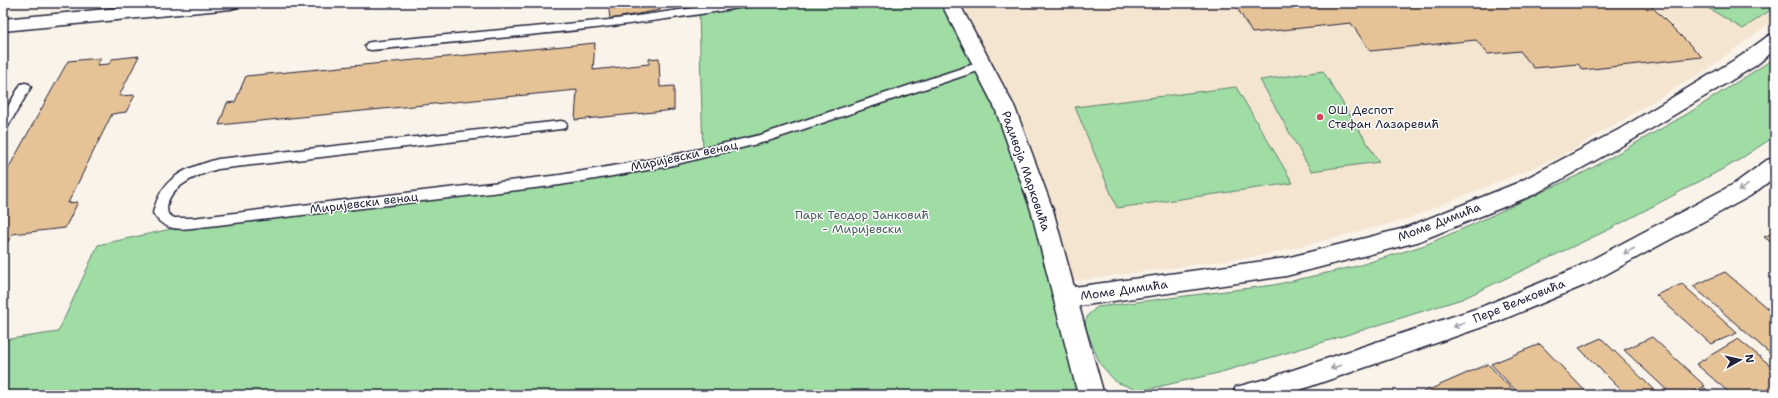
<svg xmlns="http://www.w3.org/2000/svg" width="1778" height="398" viewBox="0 0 1778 398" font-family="'Shantell Sans',sans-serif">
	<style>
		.built { fill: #f4e5d1 }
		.green { fill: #9fdda5; stroke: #608070 }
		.building { fill: #e6c397; stroke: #22223b }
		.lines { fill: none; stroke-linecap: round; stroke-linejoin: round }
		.lane-casing { stroke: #22223b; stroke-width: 3 }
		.street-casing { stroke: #22223b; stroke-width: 3 }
		.secondary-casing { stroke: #22223b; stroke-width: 3 }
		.lane { fill: #fff; fill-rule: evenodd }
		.street { fill: #fff; fill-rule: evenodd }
		.secondary { fill: #fff; fill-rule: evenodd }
		.oneway { stroke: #9c9ca7 }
		.poi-dot { fill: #d1495b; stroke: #fff; stroke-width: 1.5 }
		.labels { text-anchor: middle; stroke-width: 3; stroke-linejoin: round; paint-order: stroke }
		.poi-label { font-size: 12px; fill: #22223b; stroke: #fff; text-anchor: start }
		.street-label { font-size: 12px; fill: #22223b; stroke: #fff }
		.park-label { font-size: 12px; fill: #485a5b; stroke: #fff }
	</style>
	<rect width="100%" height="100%" fill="#faf3ea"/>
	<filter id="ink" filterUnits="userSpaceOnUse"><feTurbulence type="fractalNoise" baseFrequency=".025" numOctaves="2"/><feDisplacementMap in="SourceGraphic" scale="8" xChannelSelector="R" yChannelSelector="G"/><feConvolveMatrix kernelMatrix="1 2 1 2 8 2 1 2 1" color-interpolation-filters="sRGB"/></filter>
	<g filter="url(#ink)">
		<path class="built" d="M959,3H1775V19L1708,69L1560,157L1404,220L1266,255L1066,282Z"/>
		<path class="green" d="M750,3H950L1005,108L1091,395H3V340L58,332L98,245L203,222L560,180L703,153L699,13Z
			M1700,3H1775V7L1743,29Z
			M1775,58V136L1736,162L1610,229L1462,299L1327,341L1218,373L1140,391L1116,382L1100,364L1086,329L1085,321L1089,314L1097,307L1274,285L1357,266L1425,245L1476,223L1585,172L1687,114Z
			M1323,71L1379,162L1311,171L1260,80Z
			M1236,87L1293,183L1117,208L1075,107Z"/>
		<path class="building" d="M608,3H659L660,10L610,19Z
			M1249,3H1370L1371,5L1394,3H1648L1702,57L1583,70L1578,64L1534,68L1520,51L1488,54L1476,40L1370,51L1351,23L1252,33L1236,6L1250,5Z
			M595,43L593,70L649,64V59L659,58L660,87L674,86V110L575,120L577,90L219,125L227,103L235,102L246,76Z
			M139,56L119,96L135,95L126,112L112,114L68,203L78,202L65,228L12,234L3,251V178L68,61L101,58L97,65L109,64L112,59Z
			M1775,232V245L1764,237Z
			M1725,272L1775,315V358L1693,286Z
			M1682,284L1737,333L1711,344L1656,295Z
			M1652,337L1705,386L1688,395H1672L1624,350Z
			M1601,338L1659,395H1626L1579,348Z
			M1738,339L1775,369V395H1732L1696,364Z
			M1540,344L1589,395H1520L1491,364Z
			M1488,364L1517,395H1417Z
			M1705,388L1713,395H1692Z"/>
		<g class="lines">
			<g class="lane-casing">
				<path id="lane" d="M729,3H755L750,6C624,28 498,38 371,50L367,49L365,46L367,43L371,42L609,20Z
					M983,61L987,62L989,65L987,68L765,142L665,167L560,185L192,228C176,230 162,229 153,213C162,176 184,169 218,159L561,121L565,122L567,125L565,128L561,129L218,169C200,174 161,188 168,214L174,218H192L560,175L665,157L760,135Z
					M25,83L29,84L31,87L7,128L3,129V115L21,84Z"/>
			</g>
			<g class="street-casing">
				<path id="street" d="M941,3H959L1015,108L1053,210L1074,287L1286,258L1405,228L1517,183L1620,129L1741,56L1768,36L1775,34V50L1755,66L1634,139L1533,195L1417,242L1286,276L1079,306L1104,395H1078L1031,210L995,108Z
					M1775,158V177L1750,196L1590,283L1497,322L1285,395H1232L1236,387L1266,379L1481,307L1574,269L1734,184L1767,160Z"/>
			</g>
			<g class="secondary-casing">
				<path id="secondary" d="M170,3H240L237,7L231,9L3,31V19Z"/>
			</g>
			<use href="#lane" class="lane"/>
			<use href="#street" class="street"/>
			<use href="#secondary" class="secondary"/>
		</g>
		<defs><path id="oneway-shaft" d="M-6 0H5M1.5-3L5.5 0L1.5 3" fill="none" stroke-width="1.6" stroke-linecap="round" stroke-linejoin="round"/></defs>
		<g class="oneway">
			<use href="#oneway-shaft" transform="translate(1743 188) rotate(147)"/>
			<use href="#oneway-shaft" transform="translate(1629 251) rotate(152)"/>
			<use href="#oneway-shaft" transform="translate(1459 325) rotate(161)"/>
			<use href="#oneway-shaft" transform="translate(1336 367) rotate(161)"/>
		</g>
	</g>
	<circle class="poi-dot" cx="1320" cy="117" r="4"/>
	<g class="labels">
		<g class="poi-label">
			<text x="1328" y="114">ОШ Деспот<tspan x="1328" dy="14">Стефан Лазаревић</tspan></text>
		</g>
		<g class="street-label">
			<text transform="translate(684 156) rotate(-12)" y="4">Миријевски венац</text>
			<text transform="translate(1026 171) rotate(71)" y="4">Радивоја Марковића</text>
			<text transform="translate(364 203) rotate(-7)" y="4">Миријевски венац</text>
			<text transform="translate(1439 222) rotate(-21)" y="4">Моме Димића</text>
			<text transform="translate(1124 290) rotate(-8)" y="4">Моме Димића</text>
			<text transform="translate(1519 301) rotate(-22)" y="4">Пере Вељковића</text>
		</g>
		<g class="park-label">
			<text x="862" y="219">Парк Теодор Јанковић<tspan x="862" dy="14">- Миријевски</tspan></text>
		</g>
	</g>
	<rect width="1778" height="398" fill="none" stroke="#fff" stroke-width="16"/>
	<rect x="8" y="8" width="1762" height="382" fill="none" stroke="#22223b" stroke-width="1.5" filter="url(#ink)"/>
	<g transform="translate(1740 360) rotate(82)" stroke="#ffffff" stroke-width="3" paint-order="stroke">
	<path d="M0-3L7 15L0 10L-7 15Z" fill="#22223b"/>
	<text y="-6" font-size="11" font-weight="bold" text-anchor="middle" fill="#22223b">N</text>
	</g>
</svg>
